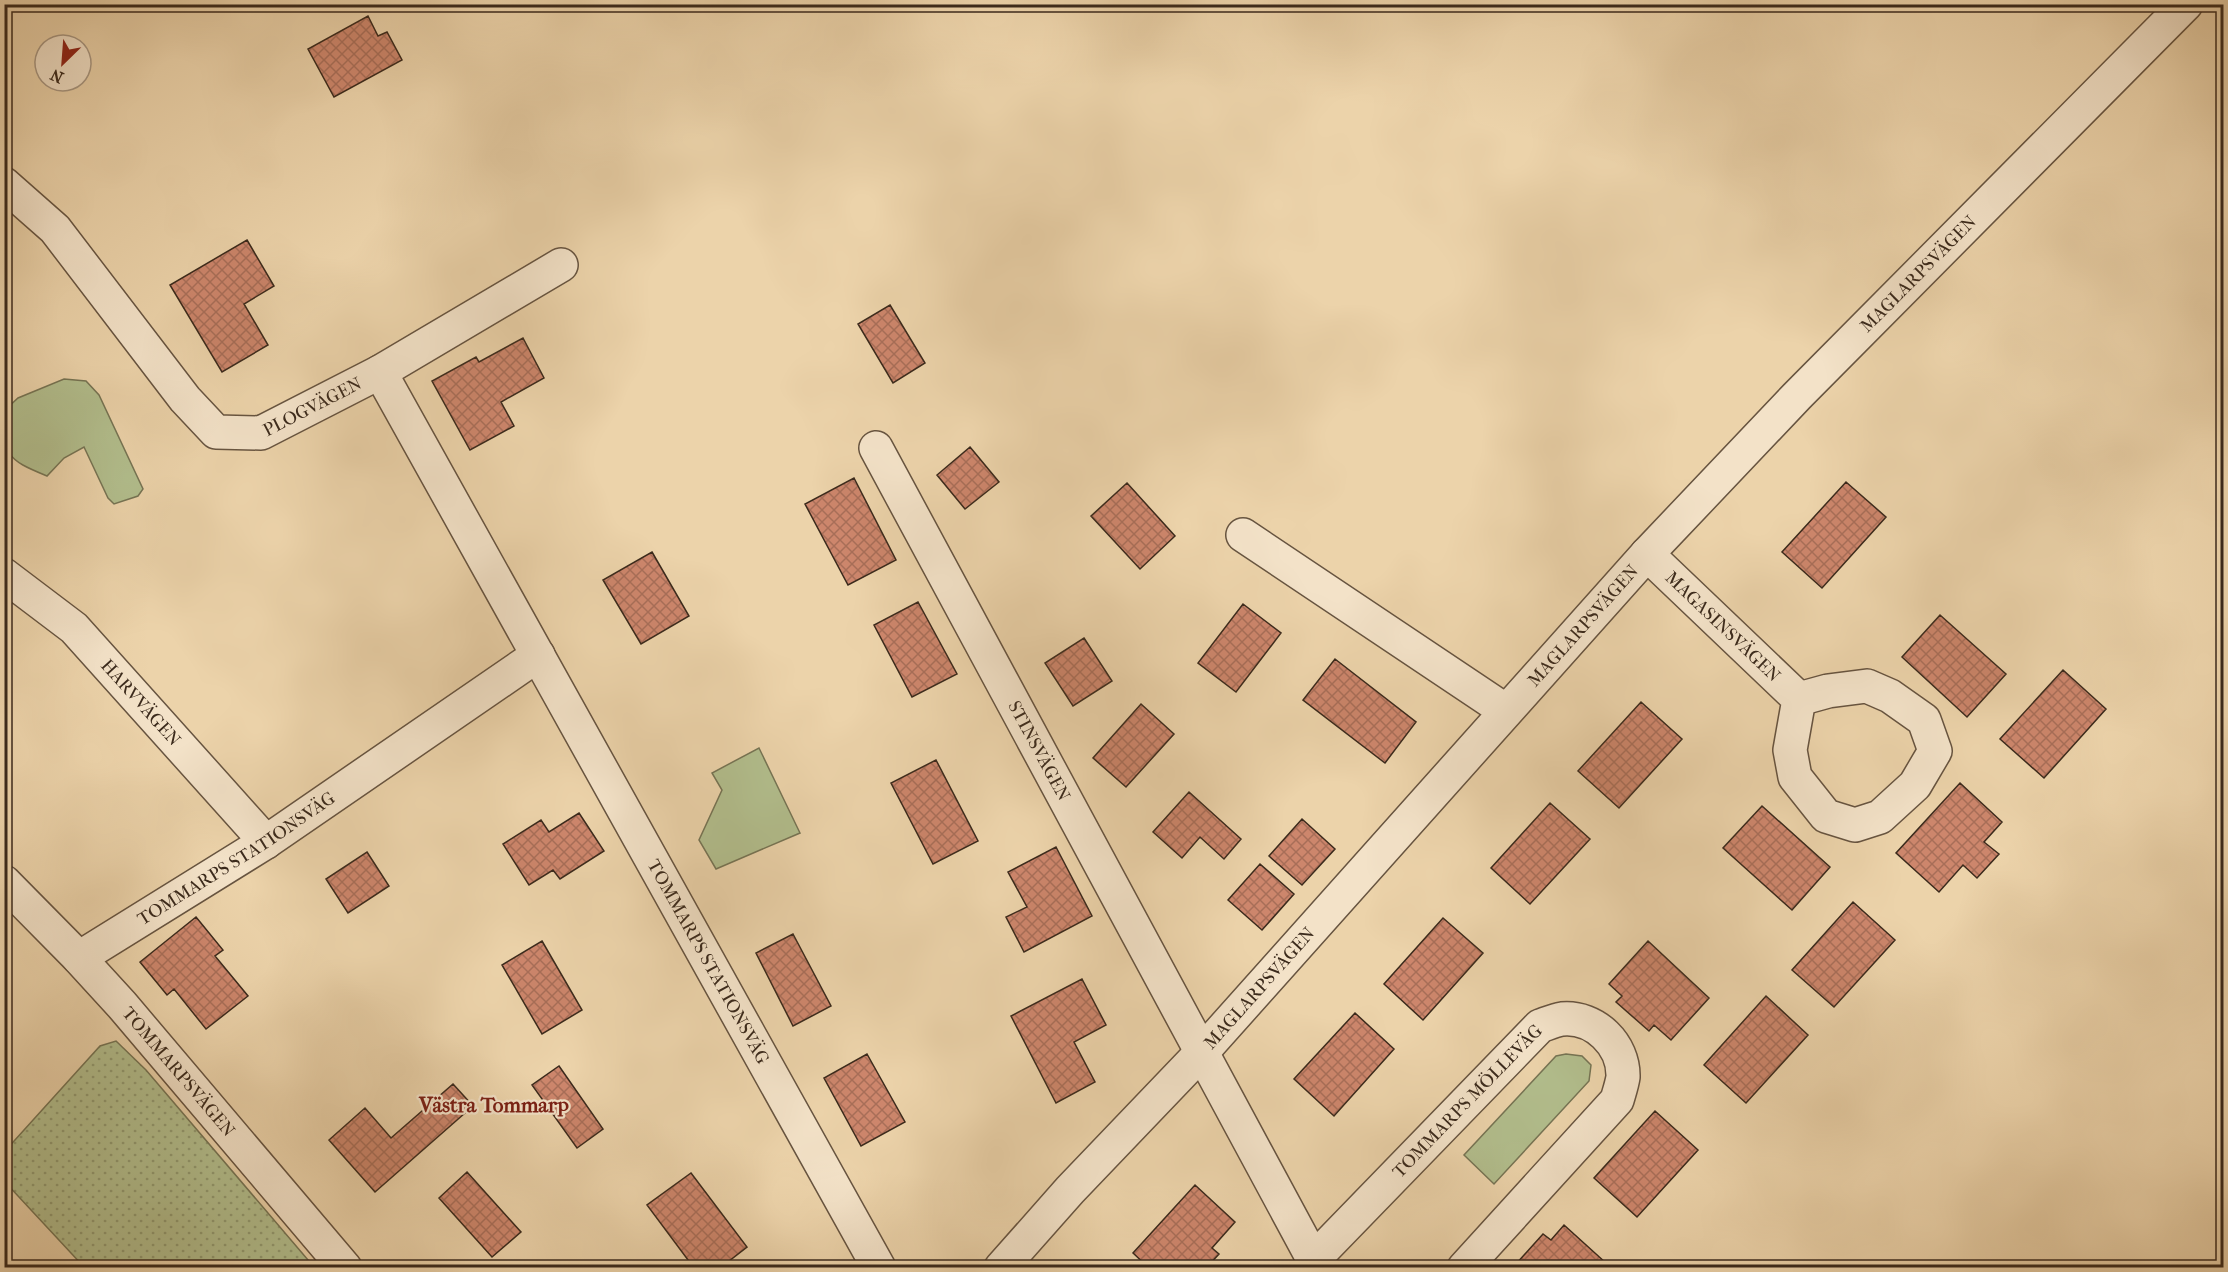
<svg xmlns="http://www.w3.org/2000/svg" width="2228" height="1272" viewBox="0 0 2228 1272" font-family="'IM FELL French Canon',serif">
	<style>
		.grass { fill: url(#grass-dots); stroke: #767454; stroke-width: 1.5 }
		.park { fill: #b2be8d; stroke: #767454; stroke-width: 1.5 }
		.building { fill: url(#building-cross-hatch); stroke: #3b2a1c; stroke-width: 1.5 }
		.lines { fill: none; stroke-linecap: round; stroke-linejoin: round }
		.minor-casing { stroke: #675440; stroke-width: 36 }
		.minor { stroke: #f3e2c8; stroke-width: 33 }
		.labels { text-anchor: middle; stroke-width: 4.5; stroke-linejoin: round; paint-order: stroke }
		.street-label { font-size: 18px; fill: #3b2a1c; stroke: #f3e2c8 }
		.quarter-label { font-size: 21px; font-weight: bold; fill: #7a1f14; stroke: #f3e2c8 }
	</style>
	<defs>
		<pattern id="grass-dots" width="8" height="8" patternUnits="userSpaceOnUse" patternTransform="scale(1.5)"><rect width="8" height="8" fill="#b2be8d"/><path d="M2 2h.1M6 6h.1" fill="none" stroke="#929b72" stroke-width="1.8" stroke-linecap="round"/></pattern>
		<pattern id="building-cross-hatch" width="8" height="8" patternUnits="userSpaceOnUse" patternTransform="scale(1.5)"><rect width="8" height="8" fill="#cd866c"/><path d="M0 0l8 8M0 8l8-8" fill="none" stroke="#a86e58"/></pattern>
	</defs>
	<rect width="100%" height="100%" fill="#ecd3aa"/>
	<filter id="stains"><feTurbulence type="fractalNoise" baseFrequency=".00333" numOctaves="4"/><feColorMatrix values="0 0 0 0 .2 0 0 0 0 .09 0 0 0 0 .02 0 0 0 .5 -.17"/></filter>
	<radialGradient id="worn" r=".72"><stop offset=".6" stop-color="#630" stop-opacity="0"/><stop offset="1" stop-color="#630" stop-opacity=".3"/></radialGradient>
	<path class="grass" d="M116,1041L146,1070L314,1267H84L5,1182V1151L100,1046Z"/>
	<path class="park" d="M64,379L86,381L99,395L143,489L138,496L114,504L108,498L84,447L64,458L47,476C6,459 3,456 5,410L18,398Z
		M759,748L800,833L716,869L699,840L722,790L712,773Z
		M1566,1054L1582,1056L1591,1065L1589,1081L1494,1184L1464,1155L1556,1056Z"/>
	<path class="building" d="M368,16L378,36L387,32L402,60L334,97L308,49Z
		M247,240L274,286L244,304L268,345L222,372L170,285Z
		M890,305L925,363L893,383L858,324Z
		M523,338L544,378L501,402L514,426L470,450L432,381L476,357L479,362Z
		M970,447L999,482L965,509L937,475Z
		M854,478L896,560L848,585L805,504Z
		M1846,482L1886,517L1822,588L1782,552Z
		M1127,483L1175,536L1140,569L1091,516Z
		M652,552L689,616L641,644L603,580Z
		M918,602L957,674L912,697L874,625Z
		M1243,604L1281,633L1236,692L1198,663Z
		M1940,615L2006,674L1967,717L1902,657Z
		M1084,638L1112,681L1073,706L1045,663Z
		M1335,659L1416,722L1385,763L1303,700Z
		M2063,670L2106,709L2044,778L2000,739Z
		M1641,702L1682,739L1619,808L1578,771Z
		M1141,704L1174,734L1126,787L1093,758Z
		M936,760L978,841L933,864L891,783Z
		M1960,783L2002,822L1984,842L1999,854L1977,878L1963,865L1939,892L1896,853Z
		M1189,792L1241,839L1224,859L1200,837L1182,858L1153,832Z
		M1550,803L1590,839L1530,904L1491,868Z
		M1762,806L1830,867L1792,910L1723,848Z
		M579,813L604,851L560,879L553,870L529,885L503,844L541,820L549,832Z
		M1302,819L1335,849L1302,885L1269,856Z
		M1056,847L1092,916L1024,952L1006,917L1027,907L1008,872Z
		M367,852L389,886L348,913L326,879Z
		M1260,864L1294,894L1262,930L1228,900Z
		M1853,902L1895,940L1834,1007L1792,970Z
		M196,917L223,950L215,956L248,996L206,1029L174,989L167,995L140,962Z
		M1443,918L1483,953L1423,1020L1384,984Z
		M793,934L831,1006L793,1026L756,953Z
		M542,941L582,1010L542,1034L502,965Z
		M1648,941L1709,998L1671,1040L1654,1025L1649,1031L1616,1002L1622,996L1609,984Z
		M1082,979L1106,1025L1074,1042L1095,1082L1056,1103L1011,1016Z
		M1766,996L1808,1035L1746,1103L1704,1065Z
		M1355,1013L1394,1049L1334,1116L1294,1079Z
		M867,1054L905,1122L861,1146L824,1078Z
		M559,1066L603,1129L577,1148L532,1085Z
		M453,1084L473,1106L375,1192L329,1140L365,1108L391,1138Z
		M1655,1111L1698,1150L1637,1217L1594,1178Z
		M467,1172L521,1232L492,1257L439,1198Z
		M691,1173L747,1247L720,1268H694L647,1205Z
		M1195,1185L1235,1222L1212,1248L1219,1254L1206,1268H1149L1133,1253Z
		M1564,1225L1606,1263L1602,1268H1518L1515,1265L1543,1234L1551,1240Z"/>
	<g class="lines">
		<g class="minor-casing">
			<g id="minor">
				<path id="s1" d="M4,184L55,229L185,399L216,432L261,433L380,372L561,265"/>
				<path id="s2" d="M380,372L879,1268"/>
				<path id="s3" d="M876,448L1318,1268"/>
				<path d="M1243,535L1506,711"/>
				<path id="s4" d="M1647,554L1799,699L1790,750L1795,777L1826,816L1855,825L1880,817L1915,785L1935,751L1924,720L1890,696L1867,686L1828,691L1799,699"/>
				<path id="s5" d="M4,575L74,628L266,842"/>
				<path id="s6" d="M4,882L79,958L122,1005L345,1268"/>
				<path id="s7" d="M79,958L266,842L538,655"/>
				<path id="s8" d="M1314,1259L1540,1026C1546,1024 1555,1020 1562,1019C1595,1016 1624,1045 1623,1077C1622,1084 1619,1093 1617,1100L1464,1268"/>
				<path id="s9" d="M1001,1268L1070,1190L1203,1051L1647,554L1797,396L2186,4"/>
			</g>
		</g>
		<use href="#minor" class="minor"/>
	</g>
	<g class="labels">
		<g class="street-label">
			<text dy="6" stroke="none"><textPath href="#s9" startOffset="1353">MAGLARPSVÄGEN</textPath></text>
			<text dy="6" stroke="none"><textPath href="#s1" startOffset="430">PLOGVÄGEN</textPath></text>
			<text dy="6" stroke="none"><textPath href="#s9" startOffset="867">MAGLARPSVÄGEN</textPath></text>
			<text dy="6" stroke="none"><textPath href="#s4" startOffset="105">MAGASINSVÄGEN</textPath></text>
			<text dy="6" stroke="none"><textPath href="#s5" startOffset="188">HARVVÄGEN</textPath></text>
			<text dy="6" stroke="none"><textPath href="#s3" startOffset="344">STINSVÄGEN</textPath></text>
			<text dy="6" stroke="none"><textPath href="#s7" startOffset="186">TOMMARPS STATIONSVÄG</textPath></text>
			<text dy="6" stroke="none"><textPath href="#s2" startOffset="675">TOMMARPS STATIONSVÄG</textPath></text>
			<text dy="6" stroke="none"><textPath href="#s9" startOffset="381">MAGLARPSVÄGEN</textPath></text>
			<text dy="6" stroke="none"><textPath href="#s6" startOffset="258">TOMMARPSVÄGEN</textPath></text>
			<text dy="6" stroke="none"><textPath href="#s8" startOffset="220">TOMMARPS MÖLLEVÄG</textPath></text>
		</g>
		<g class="quarter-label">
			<text x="494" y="1112">Västra Tommarp</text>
		</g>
	</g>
	<rect width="2228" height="1272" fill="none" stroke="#ecd3aa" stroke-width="24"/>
	<rect x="6" y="6" width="2216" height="1260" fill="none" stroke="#3b2a1c" stroke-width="3"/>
	<rect x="12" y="12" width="2204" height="1248" fill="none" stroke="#3b2a1c" stroke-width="1.5"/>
	<g transform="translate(63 63) rotate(205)"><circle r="28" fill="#f3e2c8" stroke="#a99883" stroke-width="1.5"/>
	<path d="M0-4.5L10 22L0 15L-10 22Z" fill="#8f2418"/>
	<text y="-9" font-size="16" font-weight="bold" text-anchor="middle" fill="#3b2a1c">N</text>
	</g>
	<rect width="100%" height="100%" filter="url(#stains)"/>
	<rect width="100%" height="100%" fill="url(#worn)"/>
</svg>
